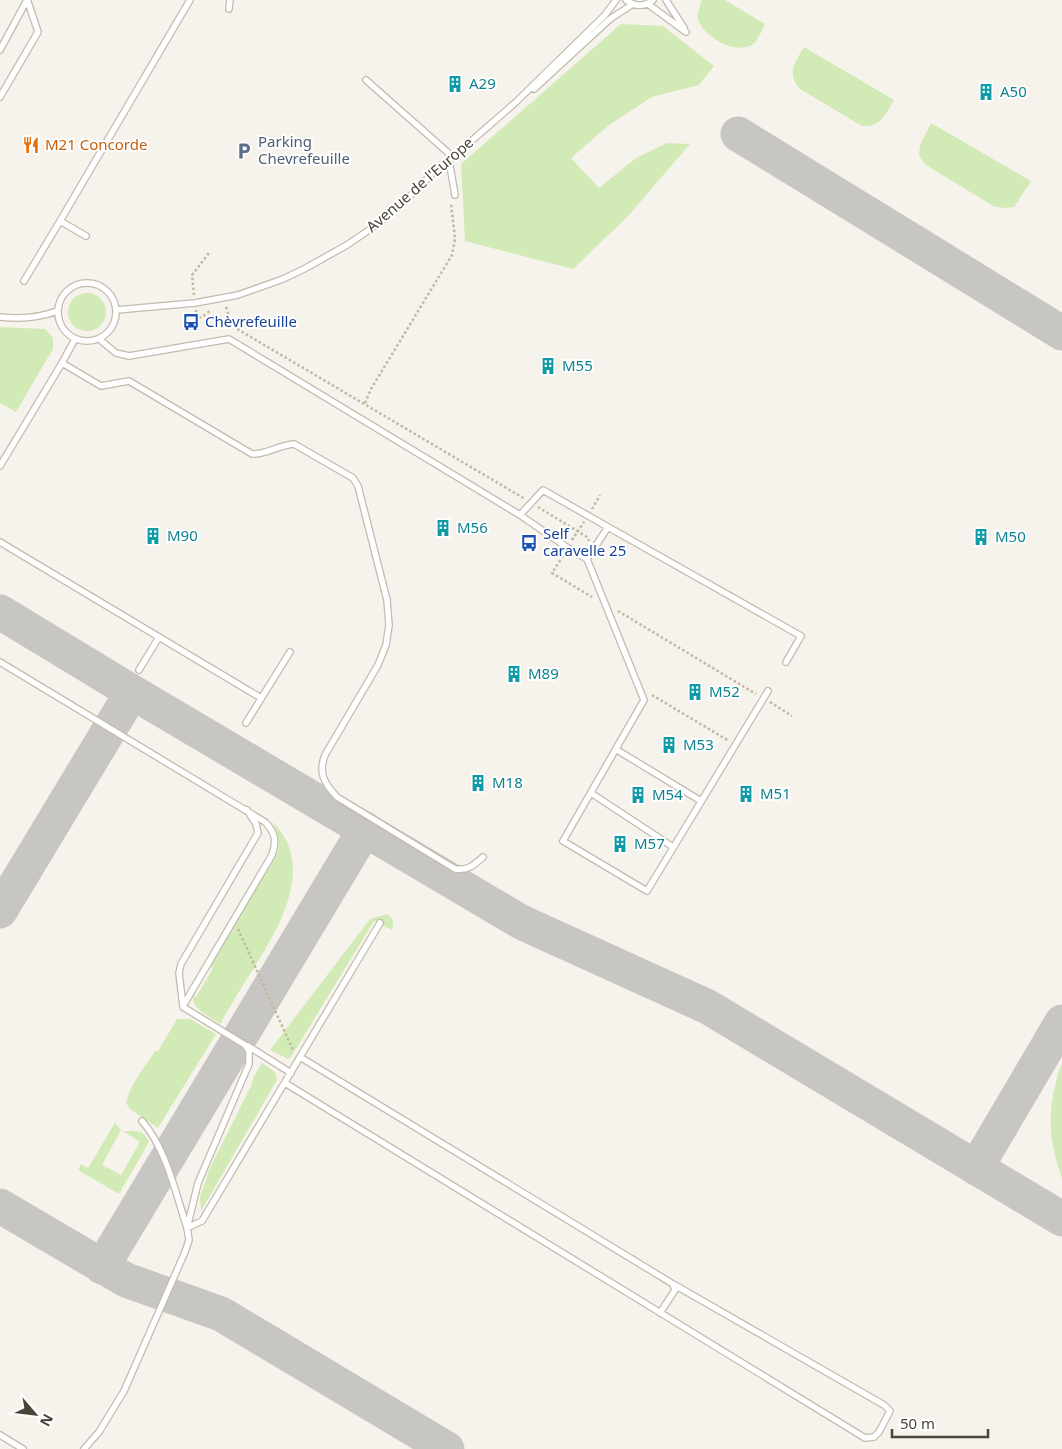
<svg xmlns="http://www.w3.org/2000/svg" width="1062" height="1449" viewBox="0 0 1062 1449" font-family="'Noto Sans',sans-serif">
	<style>
		.green { fill: #d2eab5 }
		.lines { fill: none; stroke-linecap: round; stroke-linejoin: round }
		.taxiway { stroke: #c8c6c3; stroke-width: 35 }
		.lane-casing { stroke: #c2bbae; stroke-width: 8 }
		.path { stroke: #c4b79f; stroke-width: 2.5; stroke-dasharray: 2.5 2.5; stroke-linecap: butt }
		.lane { stroke: #fff; stroke-width: 5.5 }
		.labels { text-anchor: middle; stroke-width: 4; stroke-linejoin: round; paint-order: stroke }
		.culture-label { font-size: 15px; fill: #0d838f; stroke: #fff; text-anchor: start }
		.service-label { font-size: 15px; fill: #4e5e75; stroke: #fff; text-anchor: start }
		.food-label { font-size: 15px; fill: #c56008; stroke: #fff; text-anchor: start }
		.street-label { font-size: 15px; fill: #4b4439; stroke: #fff }
		.transit-label { font-size: 15px; fill: #164399; stroke: #fff; text-anchor: start }
	</style>
	<rect width="100%" height="100%" fill="#f6f3ec"/>
	<path class="green" d="M702,0H725L765,24C762,30 758,40 753,44C737,56 703,37 698,19C697,13 700,6 702,0Z
		M621,24L663,26L714,66L699,85L652,97L609,125L571,158L599,188L636,158L667,143L690,144L628,216L573,269L465,241L461,164Z
		M804,47L894,100C885,115 882,127 862,126L800,89C786,72 795,63 804,47Z
		M931,123L1031,181L1014,207L1004,208L993,206L926,165L922,160L919,154L920,145Z
		M68 312a19 19 0 1 1 38 0a19 19 0 1 1-38 0Z
		M0,327L45,329L53,338V349L16,412L0,403Z
		M272,821C316,865 281,924 254,968C242,986 231,1005 220,1024C211,1017 191,1009 193,996L196,997L213,968L210,966L278,852C280,840 278,832 272,821Z
		M387,914C394,918 394,923 392,930L374,921L291,1057L288,1059L270,1050L370,919Z
		M177,1019H190L216,1034L158,1128L130,1109L126,1103C130,1084 145,1067 155,1051H158Z
		M262,1063L275,1072L277,1080L201,1211L200,1197L209,1170L251,1086L254,1076Z
		M1062,1064V1178C1050,1146 1047,1115 1056,1082C1057,1076 1059,1070 1062,1064Z
		M115,1123L121,1130L102,1165L121,1175L140,1142L123,1131C136,1131 143,1128 149,1142L119,1194L78,1170L81,1164L88,1168Z"/>
	<g class="lines">
		<path class="taxiway" d="M738,134L1062,333
			M0,612L132,692L521,922L708,1007L1062,1219
			M0,911L132,692
			M976,1168L1062,1022
			M0,1206L126,1280L221,1314L447,1449
			M102,1267L365,829"/>
		<g class="lane-casing">
			<path id="lane" d="M626,0C635,7 644,7 653,0
				M666,0L684,28
				M648,4L686,32
				M229,9L230,0
				M0,50L27,0
				M366,80L453,157
				M534,89L610,19L633,4
				M0,97L38,32L28,2
				M449,160L455,195
				M86,236L60,221L190,0
				M24,281L60,221
				M58 312a29 29 0 1 1 58 0a29 29 0 1 1-58 0Z
				M116,310L195,303L238,295L283,279L304,269L347,245L369,230L402,204L439,167L453,157L516,102L605,15L616,0
				M0,317C19,319 39,318 57,311
				M99,339L116,353L129,356L229,339L520,515L568,548L587,559
				M62,363L101,386L129,381L252,454C268,454 279,445 294,444L353,478L358,486L387,600L389,625L386,645L378,665L325,755C318,773 324,783 337,797L455,869C468,871 474,865 483,857
				M0,466L62,363L75,339
				M520,515L543,490L608,527
				M0,542L261,698
				M0,662L265,822C275,832 277,841 272,855L183,1006
				M139,670L159,637
				M768,691L647,891L563,841L644,700L587,559L608,527L801,636L786,662
				M246,723L290,652
				M617,750L701,801
				M591,793L673,847
				M247,810L256,824L258,833L181,964L179,973L183,1007L245,1045L249,1051V1064L198,1183L187,1228L202,1221L380,923
				M248,1046L291,1073
				M300,1057L673,1284L675,1290L660,1313
				M285,1083L865,1438L874,1437L879,1432L890,1411L884,1405L673,1284
				M0,1435L23,1449
				M84,1449L99,1432L124,1391L185,1252L189,1240L187,1228C176,1194 166,1148 142,1121"/>
		</g>
		<path class="path" d="M194,295L192,275L209,253
			M226,307L230,320L239,330L525,499
			M196,310L197,318L202,317L211,310
			M365,403L371,389L452,255L455,239L451,203
			M538,507L587,537L589,541
			M592,509L600,495
			M572,540L584,522
			M563,556L552,573L592,597
			M618,611L756,694
			M652,695L729,741
			M770,702L792,716
			M238,929L293,1050"/>
		<use href="#lane" class="lane"/>
	</g>
	<defs>
		<g id="building-bare" transform="scale(1.35)"><path d="M-4-6H4V6H1V3H-1V6H-4ZM-2.5-4.3h1.7v1.8h-1.7ZM.8-4.3h1.7v1.8H.8ZM-2.5-1h1.7V.8h-1.7ZM.8-1h1.7V.8H.8Z" fill="#0f9aa8" stroke="#fff" stroke-width="2.5" paint-order="stroke"/></g>
		<g id="restaurant-bare" transform="scale(1.35)"><path d="M-5-6h1v4h1v-4h1v4h1v-4h1v5L-1.5 .5V6h-2V.5L-5-1ZM5-6V6H3V1.5H1.5Q1.5-4 5-6Z" fill="#e8710a" stroke="#fff" stroke-width="2.5" paint-order="stroke"/></g>
		<g id="parking-bare" transform="scale(1.35)"><path d="M-3.5-5.5H1a3.5 3.5 0 0 1 0 7H-1V5.5H-3.5ZM-1-3.4V-.6H.8a1.4 1.4 0 0 0 0-2.8Z" fill="#5c6f8a" stroke="#fff" stroke-width="2.5" paint-order="stroke"/></g>
		<g id="bus-bare" transform="scale(1.35)"><path d="M-5-6H5V4H4V6H2V4H-2V6H-4V4H-5ZM-3.5-4V0h7V-4ZM-3.5 1.2v1.5H-2V1.2ZM2 1.2v1.5H3.5V1.2Z" fill="#1a4fb4" stroke="#fff" stroke-width="2.5" paint-order="stroke"/></g>
	</defs>
	<g fill-rule="evenodd">
		<use href="#building-bare" x="455" y="84"/>
		<use href="#building-bare" x="986" y="92"/>
		<use href="#restaurant-bare" x="31" y="145"/>
		<use href="#parking-bare" x="244" y="151"/>
		<use href="#bus-bare" x="191" y="322"/>
		<use href="#building-bare" x="548" y="366"/>
		<use href="#building-bare" x="443" y="528"/>
		<use href="#building-bare" x="153" y="536"/>
		<use href="#building-bare" x="981" y="537"/>
		<use href="#bus-bare" x="529" y="543"/>
		<use href="#building-bare" x="514" y="674"/>
		<use href="#building-bare" x="695" y="692"/>
		<use href="#building-bare" x="669" y="745"/>
		<use href="#building-bare" x="478" y="783"/>
		<use href="#building-bare" x="746" y="794"/>
		<use href="#building-bare" x="638" y="795"/>
		<use href="#building-bare" x="620" y="844"/>
	</g>
	<g class="labels">
		<g class="culture-label">
			<text x="469" y="89">A29</text>
			<text x="1000" y="97">A50</text>
			<text x="562" y="371">M55</text>
			<text x="457" y="533">M56</text>
			<text x="167" y="541">M90</text>
			<text x="995" y="542">M50</text>
			<text x="528" y="679">M89</text>
			<text x="709" y="697">M52</text>
			<text x="683" y="750">M53</text>
			<text x="492" y="788">M18</text>
			<text x="760" y="799">M51</text>
			<text x="652" y="800">M54</text>
			<text x="634" y="849">M57</text>
		</g>
		<g class="service-label">
			<text x="258" y="147">Parking<tspan x="258" dy="17">Chevrefeuille</tspan></text>
		</g>
		<g class="food-label">
			<text x="45" y="150">M21 Concorde</text>
		</g>
		<g class="street-label">
			<text transform="translate(420 185) rotate(-41)" y="5">Avenue de l'Europe</text>
		</g>
		<g class="transit-label">
			<text x="205" y="327">Chèvrefeuille</text>
			<text x="543" y="539">Self<tspan x="543" dy="17">caravelle 25</tspan></text>
		</g>
	</g>
	<g transform="translate(35 1414) rotate(118)" stroke="#ffffff" stroke-width="4" paint-order="stroke">
	<path d="M0-4L9 19L0 12L-9 19Z" fill="#4b4439"/>
	<text y="-8" font-size="14" font-weight="bold" text-anchor="middle" fill="#4b4439">N</text>
	</g>
	<path d="M892 1429v8h96v-8" fill="none" stroke="#4b4439" stroke-width="2.5"/>
	<text x="900" y="1429" font-size="15" fill="#4b4439" stroke="#ffffff" stroke-width="4" paint-order="stroke">50 m</text>
</svg>
